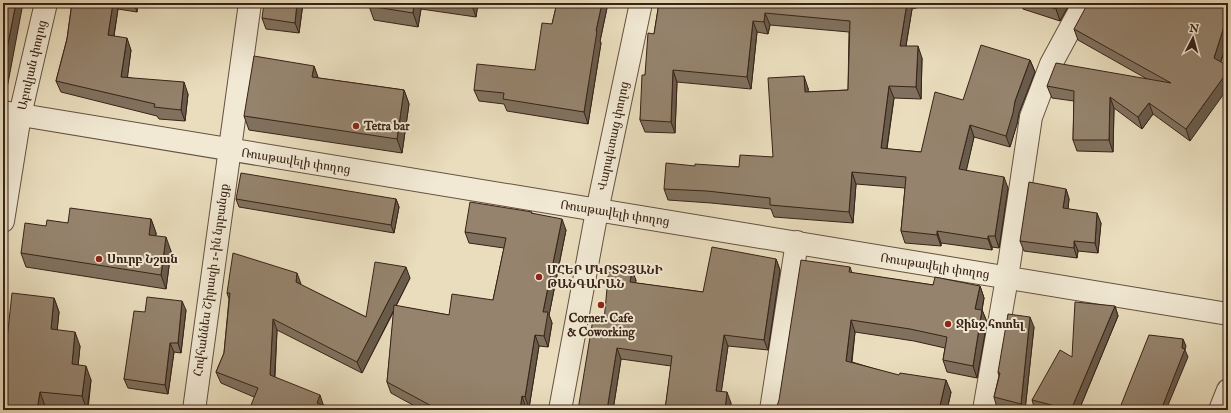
<svg xmlns="http://www.w3.org/2000/svg" width="1231" height="413" viewBox="0 0 1231 413" font-family="'IM FELL English','Noto Serif Armenian',serif">
	<style>
		.lines { fill: none; stroke-linecap: round; stroke-linejoin: round }
		.minor-casing { stroke: #655140; stroke-width: 24 }
		.minor { stroke: #f1e9d4; stroke-width: 22 }
		.wall { fill: #80715e; stroke: #392217 }
		.shaded-wall { fill: #685c4c; stroke: #392217 }
		.building { fill: #95836d; stroke: #392217 }
		.poi-dot { fill: #8f2418; stroke: #f1e9d4; stroke-width: 1.5 }
		.labels { text-anchor: middle; stroke-width: 4; stroke-linejoin: round; paint-order: stroke }
		.street-label { font-size: 12px; fill: #392217; stroke: #f1e9d4 }
		.poi-label { font-size: 12px; font-weight: bold; fill: #392217; stroke: #f1e9d4; text-anchor: start }
	</style>
	<rect width="100%" height="100%" fill="#e9ddbd"/>
	<filter id="stains"><feTurbulence type="fractalNoise" baseFrequency=".005" numOctaves="4"/><feColorMatrix values="0 0 0 0 .2 0 0 0 0 .09 0 0 0 0 .02 0 0 0 .5 -.17"/></filter>
	<radialGradient id="worn" r=".72"><stop offset=".6" stop-color="#630" stop-opacity="0"/><stop offset="1" stop-color="#630" stop-opacity=".3"/></radialGradient>
	<g class="lines">
		<g class="minor-casing">
			<path id="minor" d="M3,112L1228,314
				M3,221L20,115L46,3
				M194,410L250,3
				M560,410L597,211L641,3
				M771,410L797,242
				M984,410L1007,278L1031,117L1051,64L1084,3
				M1220,410L1228,390"/>
		</g>
		<use href="#minor" class="minor"/>
	</g>
	<path class="wall" d="M72,3H138L137,12L118,9L114,36L131,50L127,77L188,94L185,121L159,119L157,116L61,92L56,81L67,39Z
		M303,3L299,33L266,29L262,18Z
		M369,3H478L476,17L421,9L418,27L374,20L369,6Z
		M557,3H608L600,41L601,43L588,124L507,111L504,104L479,101L474,90L535,70L552,24Z
		M659,3H935L912,9L906,46L922,58L921,99L894,98L887,149L921,152L963,100L1030,60L1035,72L1019,113L1017,124L1010,147L974,137L966,170L1008,188L999,248L992,247V250L941,243V246L905,243L901,231L905,188L856,184L853,223L774,217L771,209L711,203L668,200L664,189L695,166L739,167L773,157L808,88V92L848,90L849,32L770,25L768,34L757,32L751,89L677,82L675,133L645,132L640,120L645,75L654,34Z
		M1021,3H1070L1060,21L1023,9Z
		M1228,3V39L1221,62L1190,141L1153,114L1142,129L1114,108L1113,152L1077,151L1073,140L1074,101L1052,98L1047,86L1147,79L1078,40L1074,29Z
		M314,66L318,78L404,90L409,104L402,153L249,130L244,116Z
		M1066,189L1069,199L1068,209L1101,223L1098,253L1078,251L1077,258L1024,251L1020,241Z
		M236,199H396L399,207L394,233L239,207Z
		M532,213L566,230L549,315L552,323L548,347L539,346L529,408H526V410H422L391,393L387,382L394,311L362,373L277,330L275,377L254,397L221,383L216,372L224,353L229,299L227,293L301,285L366,317L410,278L396,306L449,315L493,300L504,248L469,243L465,232Z
		M151,219L156,233V236L171,251L166,289L26,267L21,253L46,226L68,223Z
		M776,259L780,270L768,350L728,346L721,392L731,403L730,410H665L671,366L621,359L613,410H578L604,321L636,280L635,283L703,292Z
		M850,267L852,273L933,285L980,286L984,298L982,310L987,322L977,378L947,372L943,360L945,348L914,341L855,332L852,362L951,392L947,410H773L772,409L777,406Z
		M54,298L59,312L57,330L80,346L78,365L91,380L88,410L45,406V410H3Z
		M1115,306L1118,316L1079,410H1035L1032,400L1072,357Z
		M186,310L181,353L174,352L168,394L128,388L124,379L145,312Z
		M1034,327L1025,410H1006L997,408L994,397L999,376L998,372Z"/>
	<path class="shaded-wall" d="M16,3H23L5,99L3,95V69Z
		M113,3H116L118,9L112,47L108,35Z
		M134,3H138L137,12Z
		M297,3H303L299,33L295,23Z
		M414,3H418L421,9L418,27L413,13Z
		M471,3H478L476,17Z
		M602,3H608L600,41L601,43L588,124L584,112L596,31Z
		M907,3H909L912,9L904,57L900,46Z
		M1059,3H1070L1060,21L1056,9Z
		M765,13L770,25L768,34L764,22Z
		M1228,14V39L1218,69L1214,58Z
		M753,21L757,32L751,89L747,77Z
		M127,38L131,50L126,89L121,77Z
		M918,46L922,58L921,99L916,87Z
		M1030,60L1035,72L1019,113L1017,124L1010,147L1006,136L1015,101Z
		M314,66L319,80L312,77Z
		M673,70L677,82L675,133L671,122Z
		M1228,71V88L1190,141L1186,129Z
		M804,76L808,88L809,104L805,92Z
		M184,82L188,94L185,121L181,110Z
		M889,86L894,98L885,160L881,148Z
		M404,90L409,104L402,153L397,139Z
		M1110,97L1114,108L1113,152L1109,140Z
		M1149,103L1153,114L1142,129L1138,117Z
		M970,125L974,137L964,181L959,169Z
		M852,172L856,184L853,223L849,212Z
		M1004,177L1008,188L999,248L995,236Z
		M1066,189L1069,199L1067,218L1063,208Z
		M396,199L399,207L394,233L391,225Z
		M1097,213L1101,223L1098,253L1095,243Z
		M151,219L156,233L154,249L149,235Z
		M562,219L566,230L549,315L552,323L548,347L544,336L543,312Z
		M937,231L941,243V246L937,235Z
		M988,236L992,247V250L988,239Z
		M166,237L171,251L166,289L161,275Z
		M1074,241L1078,251L1077,258L1074,248Z
		M776,259L780,270L768,350L764,340Z
		M406,267L410,278L362,373L357,362Z
		M632,270L636,280L634,293L630,282Z
		M297,273L301,284L296,282Z
		M980,286L984,298L980,321L975,309Z
		M54,298L59,312L56,343L51,329Z
		M182,301L186,310L181,353L178,343Z
		M1115,306L1118,316L1079,410H1071Z
		M982,310L987,322L977,378L973,366Z
		M1030,317L1034,327L1025,410H1023L1021,404Z
		M273,319L277,330L274,386L270,375Z
		M851,320L855,332L850,373L846,361Z
		M75,332L80,346L77,378L72,364Z
		M535,335L539,346L529,408L525,397Z
		M724,335L728,346L720,401L716,391Z
		M1183,339L1186,346L1185,350L1188,357L1166,410H1161L1182,348Z
		M170,343L174,352L168,394L165,385Z
		M617,348L621,359L613,410H607Z
		M86,366L91,380L87,410L82,396Z
		M946,380L951,392L947,410H939Z
		M40,392L45,406V410H37Z
		M727,392L731,403L730,410H725Z
		M320,395L324,407L317,403Z
		M522,396L526,408V410H520Z"/>
	<path class="building" d="M3,3H16L3,69Z
		M72,3H113L108,35L127,38L121,77L184,82L181,110L154,107L155,104L56,81L67,39Z
		M264,3H297L295,23L262,18Z
		M369,3H414L413,13L369,6Z
		M557,3H602L596,31H597L584,112L503,99L504,93L474,90L477,64L535,70L542,23L552,24Z
		M659,3H907L900,46H918L916,87L889,86L881,148L921,152L935,92L963,100L981,45L1030,60L1015,101L1013,113L1006,136L970,125L959,169L1004,177L995,236H988V239L937,231V235L901,231L906,177L852,172L849,212L770,205V198L707,191L664,189L666,163L695,166V164L739,167L740,155L773,157L768,78L804,76L805,92L848,90L850,21L765,13L764,22L753,21L747,77L673,70L671,122L640,120L642,75H645L648,33L654,34Z
		M1036,3H1059L1056,9Z
		M1088,3H1228V14L1214,58L1228,66V71L1186,129L1149,103L1138,117L1110,97L1109,140H1073L1074,91L1047,86L1056,63L1171,83L1074,29Z
		M254,56L314,66L312,77L404,90L397,139L244,116Z
		M241,173L396,199L391,225L236,199Z
		M1029,182L1066,189L1063,208L1097,213L1095,243L1074,241V248L1020,241Z
		M470,202L532,212L531,213L562,219L543,312H548L544,336L535,335L525,397L522,396L520,410H439L387,382L394,305L449,315L452,294L493,300L506,238L465,232Z
		M70,208L151,219L149,235L166,237L161,275L21,253L25,223L46,226L47,220L68,223Z
		M712,247L776,259L764,340L724,335L716,391L727,392L725,410H665L672,356L617,348L607,410H578L593,319L604,321L609,267L632,270L630,282L703,292Z
		M233,253L297,273L296,282L366,317L375,262L406,267L357,362L273,319L270,375L320,395L317,403L339,410H249L258,388L216,372L224,353L230,293H227Z
		M801,260L850,267L849,272L933,285L935,277L980,286L975,309L982,310L973,366L943,360L947,337L910,329L851,320L846,361L899,375L900,373L946,380L939,410H778L772,409L777,406L779,400Z
		M12,293L54,298L51,329L75,332L72,364L86,366L82,396L40,392L37,410H3V377Z
		M147,297L182,301L178,343H170L165,385L124,379L134,311L145,312Z
		M1075,302L1115,306L1071,410L1032,400L1060,350L1072,357Z
		M1008,314L1030,317L1021,404L994,397L1000,373L998,372Z
		M1149,335L1183,339L1182,348L1185,349L1161,410H1119Z"/>
	<g class="poi-dot">
		<circle cx="356" cy="126" r="4"/>
		<circle cx="99" cy="259" r="4"/>
		<circle cx="539" cy="277" r="4"/>
		<circle cx="601" cy="305" r="4"/>
		<circle cx="948" cy="324" r="4"/>
	</g>
	<g class="labels">
		<g class="street-label">
			<text transform="translate(32 65) rotate(-77)" y="4">Աբովյան փողոց</text>
			<text transform="translate(613 136) rotate(-78)" y="4">Վարպետաց փողոց</text>
			<text transform="translate(296 161) rotate(9)" y="4">Ռուսթավելի փողոց</text>
			<text transform="translate(615 213) rotate(9)" y="4">Ռուսթավելի փողոց</text>
			<text transform="translate(935 266) rotate(9)" y="4">Ռուսթավելի փողոց</text>
			<text transform="translate(211 280) rotate(-82)" y="4">Հովհաննես Շիրազի 1-ին նրբանցք</text>
		</g>
		<g class="poi-label">
			<text x="364" y="130">Tetra bar</text>
			<text x="107" y="263">Սուրբ Նշան</text>
			<text x="547" y="274">ՄՀԵՐ ՄԿՐՏՉՅԱՆԻ<tspan x="547" dy="14">ԹԱՆԳԱՐԱՆ</tspan></text>
			<text x="601" y="322" text-anchor="middle">Corner. Cafe<tspan x="601" dy="14">&amp; Coworking</tspan></text>
			<text x="956" y="328">Ջինջ հոտել</text>
		</g>
	</g>
	<rect width="1231" height="413" fill="none" stroke="#e9ddbd" stroke-width="16"/>
	<rect x="4" y="4" width="1223" height="405" fill="none" stroke="#392217" stroke-width="2"/>
	<rect x="8" y="8" width="1215" height="397" fill="none" stroke="#392217"/>
	<g transform="translate(1193 38) rotate(6)" stroke="#f1e9d4" stroke-width="3" paint-order="stroke">
	<path d="M0-3L7 15L0 10L-7 15Z" fill="#392217"/>
	<text y="-6" font-size="11" font-weight="bold" text-anchor="middle" fill="#392217">N</text>
	</g>
	<rect width="100%" height="100%" filter="url(#stains)"/>
	<rect width="100%" height="100%" fill="url(#worn)"/>
</svg>
